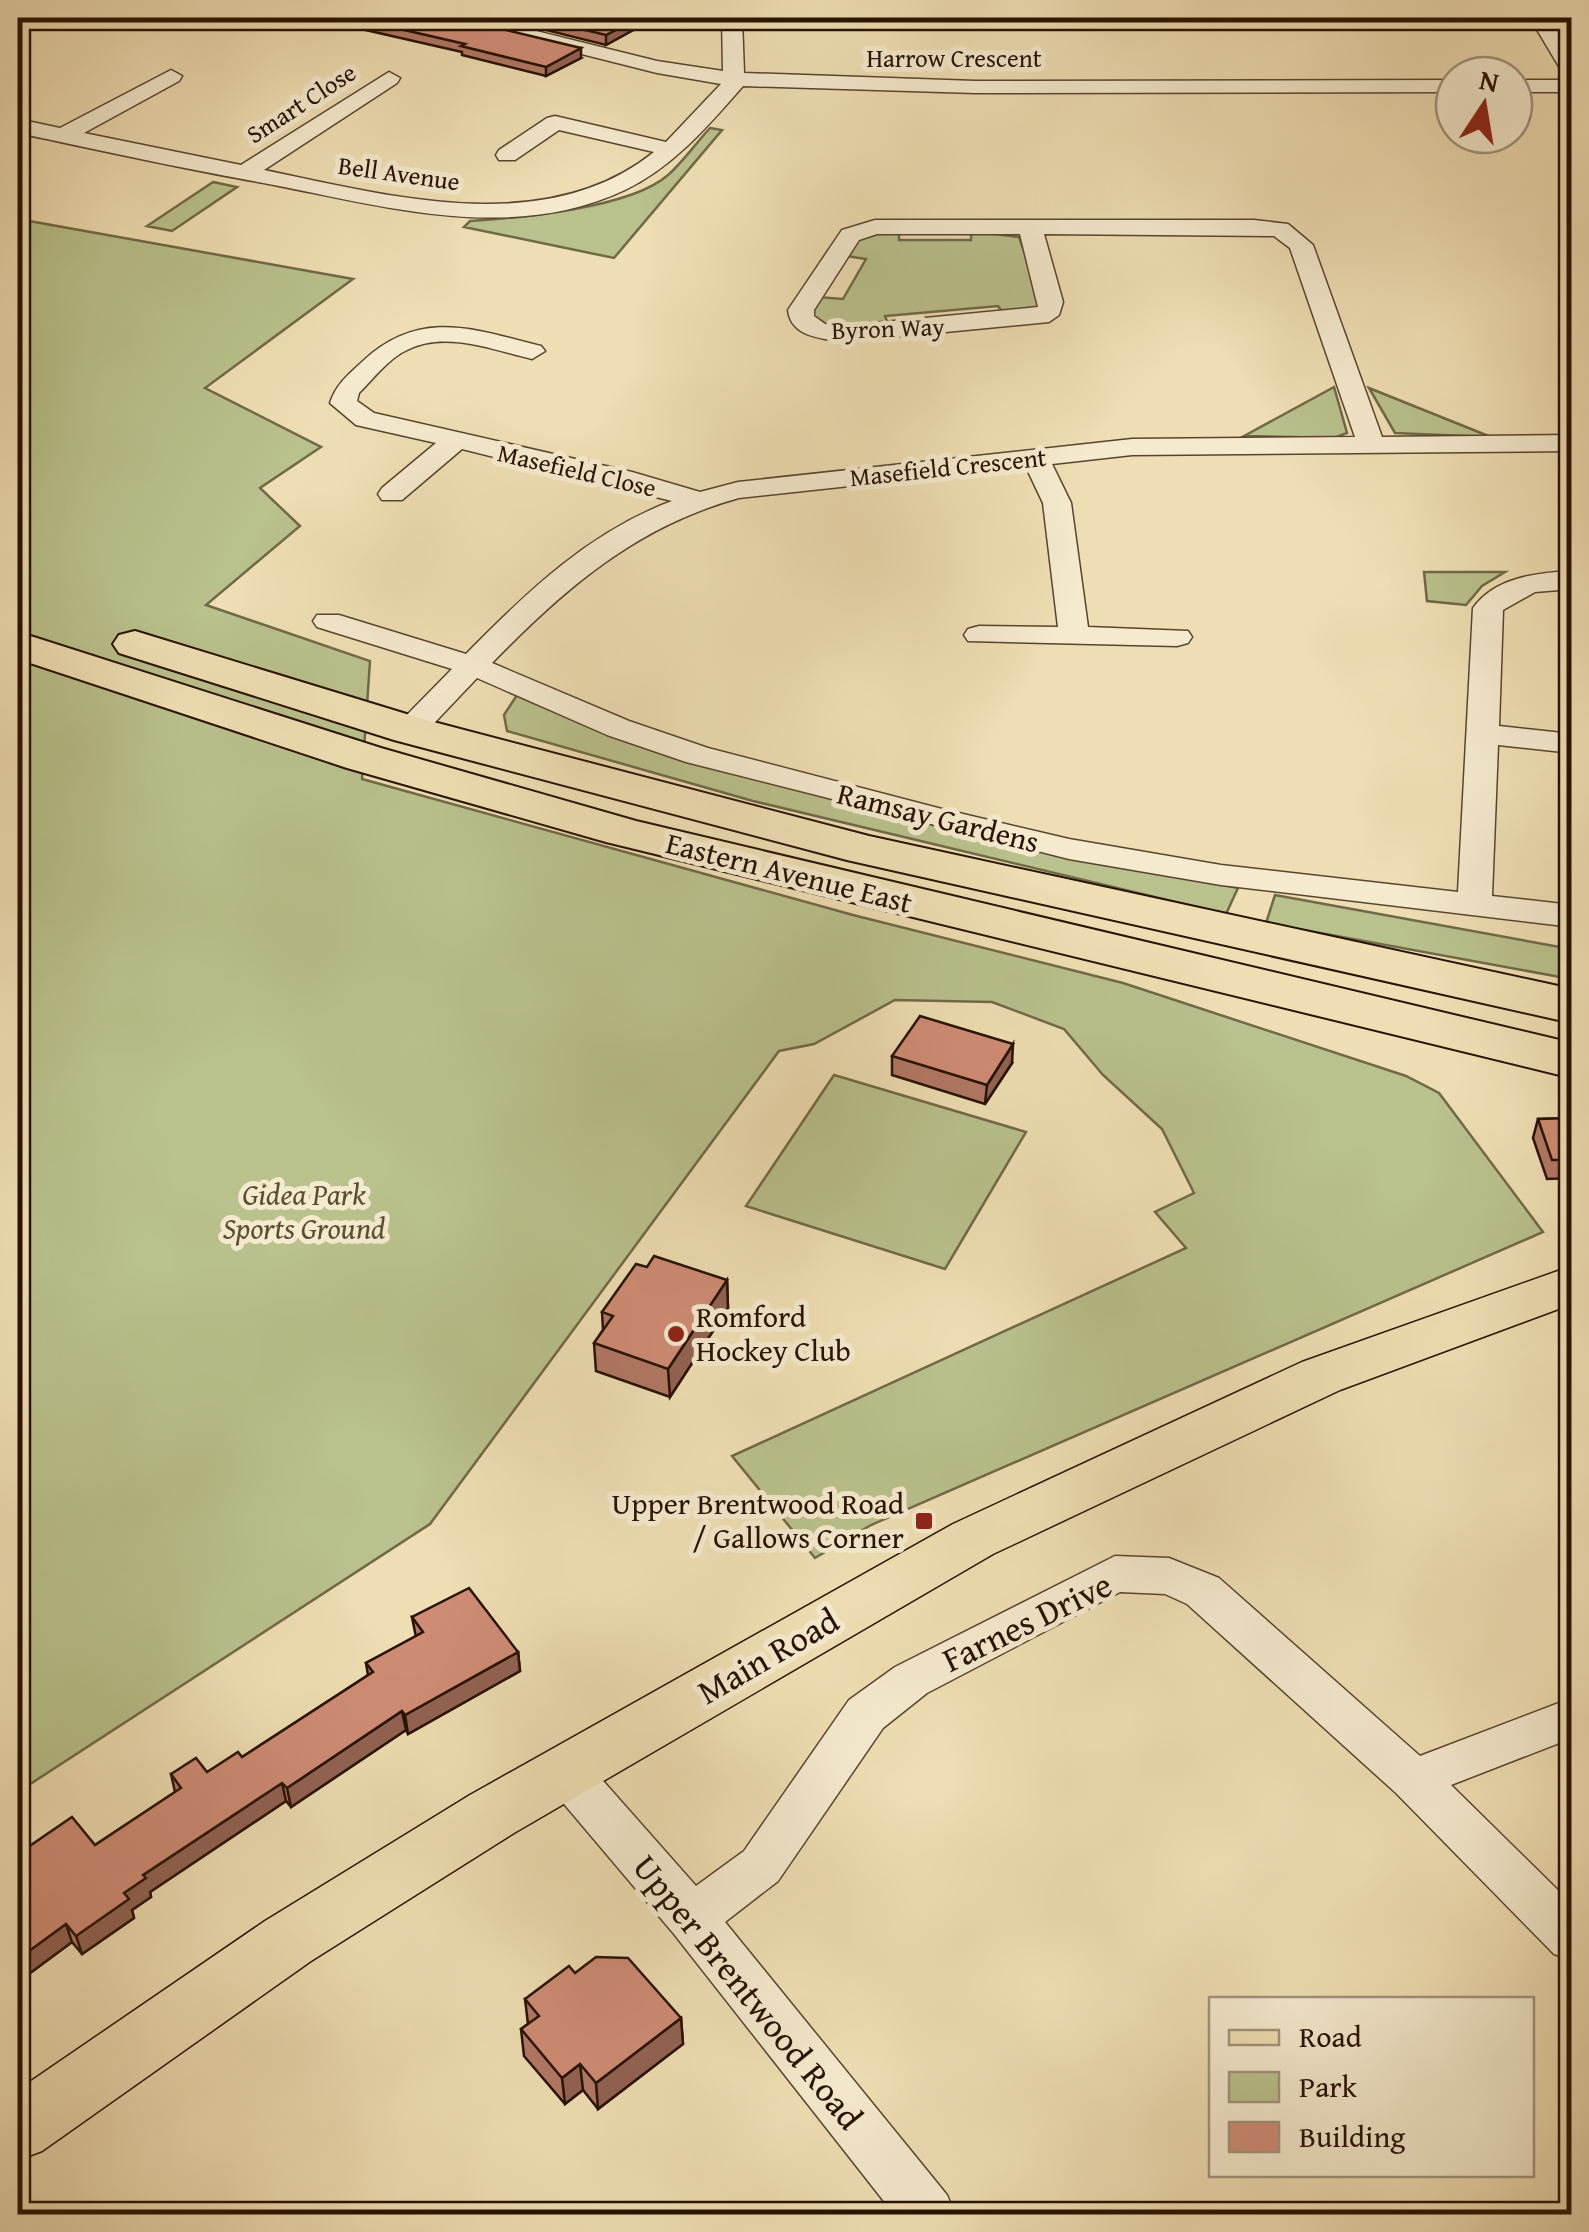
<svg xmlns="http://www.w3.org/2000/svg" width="1589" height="2232" viewBox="0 0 1589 2232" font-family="'Gentium Book Plus',serif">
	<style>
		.green { fill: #b9c18c; stroke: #706947; stroke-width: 2.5 }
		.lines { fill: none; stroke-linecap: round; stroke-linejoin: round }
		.minor-casing { stroke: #58442e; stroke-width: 3 }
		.major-casing { stroke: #261102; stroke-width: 3 }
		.highway-casing { stroke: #261102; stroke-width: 4 }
		.minor { fill: #f5eace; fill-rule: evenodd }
		.major { fill: #efdeb3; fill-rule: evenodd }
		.highway { fill: #efdeb3; fill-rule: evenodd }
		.wall { fill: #b27865; stroke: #261102; stroke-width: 2.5 }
		.shaded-wall { fill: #916252; stroke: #261102; stroke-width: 2.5 }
		.building { fill: #cf8c75; stroke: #261102; stroke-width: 2.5 }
		.poi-dot { fill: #8f2418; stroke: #f5eace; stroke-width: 4 }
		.labels { text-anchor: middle; stroke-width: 10; stroke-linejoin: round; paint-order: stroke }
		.far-street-label { font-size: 25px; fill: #261102; stroke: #f5eace }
		.street-label { font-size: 30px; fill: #261102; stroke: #f5eace }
		.park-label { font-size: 30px; font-style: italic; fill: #594f32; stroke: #f5eace }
		.poi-label { font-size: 30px; fill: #261102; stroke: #f5eace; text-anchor: start }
		.near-street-label { font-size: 35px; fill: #261102; stroke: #f5eace }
	</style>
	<rect width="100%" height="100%" fill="#efdeb3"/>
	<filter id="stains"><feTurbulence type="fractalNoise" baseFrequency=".002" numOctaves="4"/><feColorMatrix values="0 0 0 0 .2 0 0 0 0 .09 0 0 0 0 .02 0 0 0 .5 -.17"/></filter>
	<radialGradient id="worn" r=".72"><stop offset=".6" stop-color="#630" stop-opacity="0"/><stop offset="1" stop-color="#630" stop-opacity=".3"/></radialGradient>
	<path class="green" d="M710,128L722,130L614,258L464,227L470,221C519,218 631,208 668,175C683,162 696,143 710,128Z
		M213,182L237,187L172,231L147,226Z
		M18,219L353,279L205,388L321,447L260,488L300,526L206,605L370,661L362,779L853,915L1123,983L1406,1076L1439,1093L1543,1232L871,1525L815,1558L732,1456L1186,1248L1155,1212L1194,1193L1162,1129L1103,1075L1064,1029L992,1002L895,1000L814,1044L779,1051L430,1524L18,1792Z
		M899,230V240H971V231L1019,237L1041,298L1040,307L1006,317L998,306L885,316L889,326H826L811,314L818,297L843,299L866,259L846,256L858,236Z
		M1334,387L1347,433L1334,438L1244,436Z
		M1369,388L1491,437L1395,433Z
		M1424,572H1505L1482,586L1466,605L1427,601Z
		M517,695L662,752L881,812L1238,888L1226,914L753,801L507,731L504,715Z
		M1275,895L1571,949V979L1266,923Z
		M834,1075L1026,1132L945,1269L746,1206Z"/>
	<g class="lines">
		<g class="minor-casing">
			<path id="minor" d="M451,18H484L657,61L723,71L722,18H742L744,73L975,81L1454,80V92L975,93L743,86C708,126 673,167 625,190C506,246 374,203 253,181C175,167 94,149 18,133V119L60,128L171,70L182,76L179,81L84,133L241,165L389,72L400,78L397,83L264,170C387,195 545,240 654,152L559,130L515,160H499L496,155L499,150L547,118L555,116L666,142L721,84L657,73L454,22Z
				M1111,18H1131L1133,22L1123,28L1116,26Z
				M1530,18H1550L1572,52V76L1564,75Z
				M1514,80H1572V92H1514Z
				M875,220H1254L1288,224L1313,245L1382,437L1572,435V451L1132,455L1052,464L1071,503L1088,627L1188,631L1192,637L1188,643L1177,646L968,641L964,635L968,629L979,626L1058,627L1043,503L1026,467L739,498C637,526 565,588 492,663L629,721L708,748L942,809L1069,839L1221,865L1458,892L1473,608C1495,577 1536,573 1572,571V589L1535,592L1503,610L1499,726L1572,734V753L1498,745L1492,896L1572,905V927L1221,885L1069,859L686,762L607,735L477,678L421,737H399L394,730L399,723L452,669L317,627L313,621L317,615H339L466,654C527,592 589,532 672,501L462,449L402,500H382L378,494L382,488L436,443L356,425L330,403C336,384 349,374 363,361C420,308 473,329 541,346L545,351L532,359C493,350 445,330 407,350C389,358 373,379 359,393L357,401L374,413L632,472L700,492L738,482L1132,439L1355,437L1290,248L1274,236L1044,234L1063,302L1059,315L1049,322L842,342C821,338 791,337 788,310L842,230ZM877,234H1020L1038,307L842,326L825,324L814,316V310L859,240Z
				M1115,1556L1169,1558L1219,1578L1420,1756L1572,1698V1738L1451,1785L1572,1904V1960L1554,1954L1396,1793L1187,1604L1165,1594L1120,1592L927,1693L883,1728L778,1881L725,1922L947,2195L955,2214H894L674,1934L548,1785L541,1771L548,1757L565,1751L582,1757L696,1886L744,1851L849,1700L895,1667Z"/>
		</g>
		<g class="major-casing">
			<path id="major" d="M1572,1266V1304L1340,1390L993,1554L514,1833L311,1961L42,2151L18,2160V2090L265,1921L470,1795L953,1524L1302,1362Z"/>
		</g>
		<g class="highway-casing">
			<path id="highway" d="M135,631L426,720L869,836L1572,989V1023L847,860L394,740L119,653L113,644L119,635Z
				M18,632L381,748L636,821L1572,1043V1078L606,842L347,768L18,659Z"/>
		</g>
		<use href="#minor" class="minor"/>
		<use href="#major" class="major"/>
		<use href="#highway" class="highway"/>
	</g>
	<path class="wall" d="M313,18H456L581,58L546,76L462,55V52Z
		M498,18H624L635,29L606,45Z
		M892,1056L1012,1063L985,1104L892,1075Z
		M1572,1118V1178L1547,1179L1533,1138L1538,1119Z
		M647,1267L727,1280L728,1308L670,1397L596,1371L594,1343L603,1330L602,1312Z
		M412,1617L518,1652L520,1671L408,1734L406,1730L291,1807L286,1801L150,1892L151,1897L132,1910L134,1918L82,1954L72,1942L18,1982V1854L95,1845L175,1792L171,1774L207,1772L242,1757L368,1675L366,1663L416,1637Z
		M525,1999L681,2018L683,2044L598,2109L583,2090L565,2104L524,2056L521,2029L528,2024Z"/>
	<path class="shaded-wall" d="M635,20V29L606,45V35Z
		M581,48V58L546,76V67Z
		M1013,1044L1012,1063L985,1104L987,1085Z
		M727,1280L728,1308L670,1397L668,1369Z
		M518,1652L520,1671L408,1734L405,1715Z
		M402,1711L406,1730L291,1807L287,1788Z
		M282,1783L286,1801L150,1892L151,1897L132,1910L134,1918L82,1954L76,1936L143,1875Z
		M66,1924L72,1942L18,1982V1959Z
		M681,2018L683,2044L598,2109L596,2083Z
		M580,2064L583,2090L565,2104L562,2078Z"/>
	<path class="building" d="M352,18H456L581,48L546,67L461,46L465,44Z
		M534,18H624L635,20L606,35Z
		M920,1016L1013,1044L987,1085L892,1056Z
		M1572,1118V1160H1552L1538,1119Z
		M654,1256L727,1280L668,1369L594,1343L613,1316L602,1312L636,1264L647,1267Z
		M469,1588L518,1652L405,1715L402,1711L287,1788L282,1783L143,1875L146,1878L124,1893L129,1899L76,1936L66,1924L18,1959V1871L21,1868L18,1864V1854L72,1817L95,1845L181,1788L171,1774L196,1758L207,1772L238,1752L242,1757L373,1672L366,1663L423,1632L412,1617Z
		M596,1957L628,1958L681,2018L596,2083L580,2064L562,2078L521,2029L539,2016L525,1999L569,1966L575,1973Z"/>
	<g class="poi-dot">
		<circle cx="676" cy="1334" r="10"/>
		<rect x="914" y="1511" width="20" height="20" rx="5"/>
	</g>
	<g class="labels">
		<g class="far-street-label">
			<text x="954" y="67">Harrow Crescent</text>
			<text transform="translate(301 103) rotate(-33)" y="9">Smart Close</text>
			<text transform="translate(399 173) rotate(8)" y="9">Bell Avenue</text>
			<text transform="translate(888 328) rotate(-2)" y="9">Byron Way</text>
			<text transform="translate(948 467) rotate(-6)" y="9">Masefield Crescent</text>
			<text transform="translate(577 470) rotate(13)" y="9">Masefield Close</text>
		</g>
		<g class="street-label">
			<text transform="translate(938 818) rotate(14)" y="10">Ramsay Gardens</text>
			<text transform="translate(789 873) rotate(14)" y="10">Eastern Avenue East</text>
		</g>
		<g class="park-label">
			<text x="304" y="1205">Gidea Park<tspan x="304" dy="34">Sports Ground</tspan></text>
		</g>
		<g class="poi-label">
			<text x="696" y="1327">Romford<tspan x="696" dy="34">Hockey Club</tspan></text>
			<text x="904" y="1514" text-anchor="end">Upper Brentwood Road<tspan x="904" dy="34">/ Gallows Corner</tspan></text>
		</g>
		<g class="near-street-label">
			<text transform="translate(1027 1622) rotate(-26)" y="12">Farnes Drive</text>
			<text transform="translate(768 1656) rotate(-30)" y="12">Main Road</text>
			<text transform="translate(748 1992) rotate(51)" y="12">Upper Brentwood Road</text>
		</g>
	</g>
	<rect width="1589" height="2232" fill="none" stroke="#efdeb3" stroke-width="60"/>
	<rect x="20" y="20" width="1549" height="2192" fill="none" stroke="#261102" stroke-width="5"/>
	<rect x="30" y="30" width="1529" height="2172" fill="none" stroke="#261102" stroke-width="2.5"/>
	<rect x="1209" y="1997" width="325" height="180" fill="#f5eace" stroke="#a2937c" stroke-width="2.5"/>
	<rect x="1229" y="2030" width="50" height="15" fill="#efdeb3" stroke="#a2937c" stroke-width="2.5"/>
	<text x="1299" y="2047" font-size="30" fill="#261102">Road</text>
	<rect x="1229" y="2072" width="50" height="30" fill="#b9c18c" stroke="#a2937c" stroke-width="2.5"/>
	<text x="1299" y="2097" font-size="30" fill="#261102">Park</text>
	<rect x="1229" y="2122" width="50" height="30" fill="#cf8c75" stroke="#a2937c" stroke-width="2.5"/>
	<text x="1299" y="2147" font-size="30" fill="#261102">Building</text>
	<g transform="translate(1484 105) rotate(12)"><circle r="48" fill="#f5eace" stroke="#a2937c" stroke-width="2.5"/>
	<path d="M0-8L18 38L0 25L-18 38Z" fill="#8f2418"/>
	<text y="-15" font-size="28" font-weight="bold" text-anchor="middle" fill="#261102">N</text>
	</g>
	<rect width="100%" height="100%" filter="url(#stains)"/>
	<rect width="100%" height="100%" fill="url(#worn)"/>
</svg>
